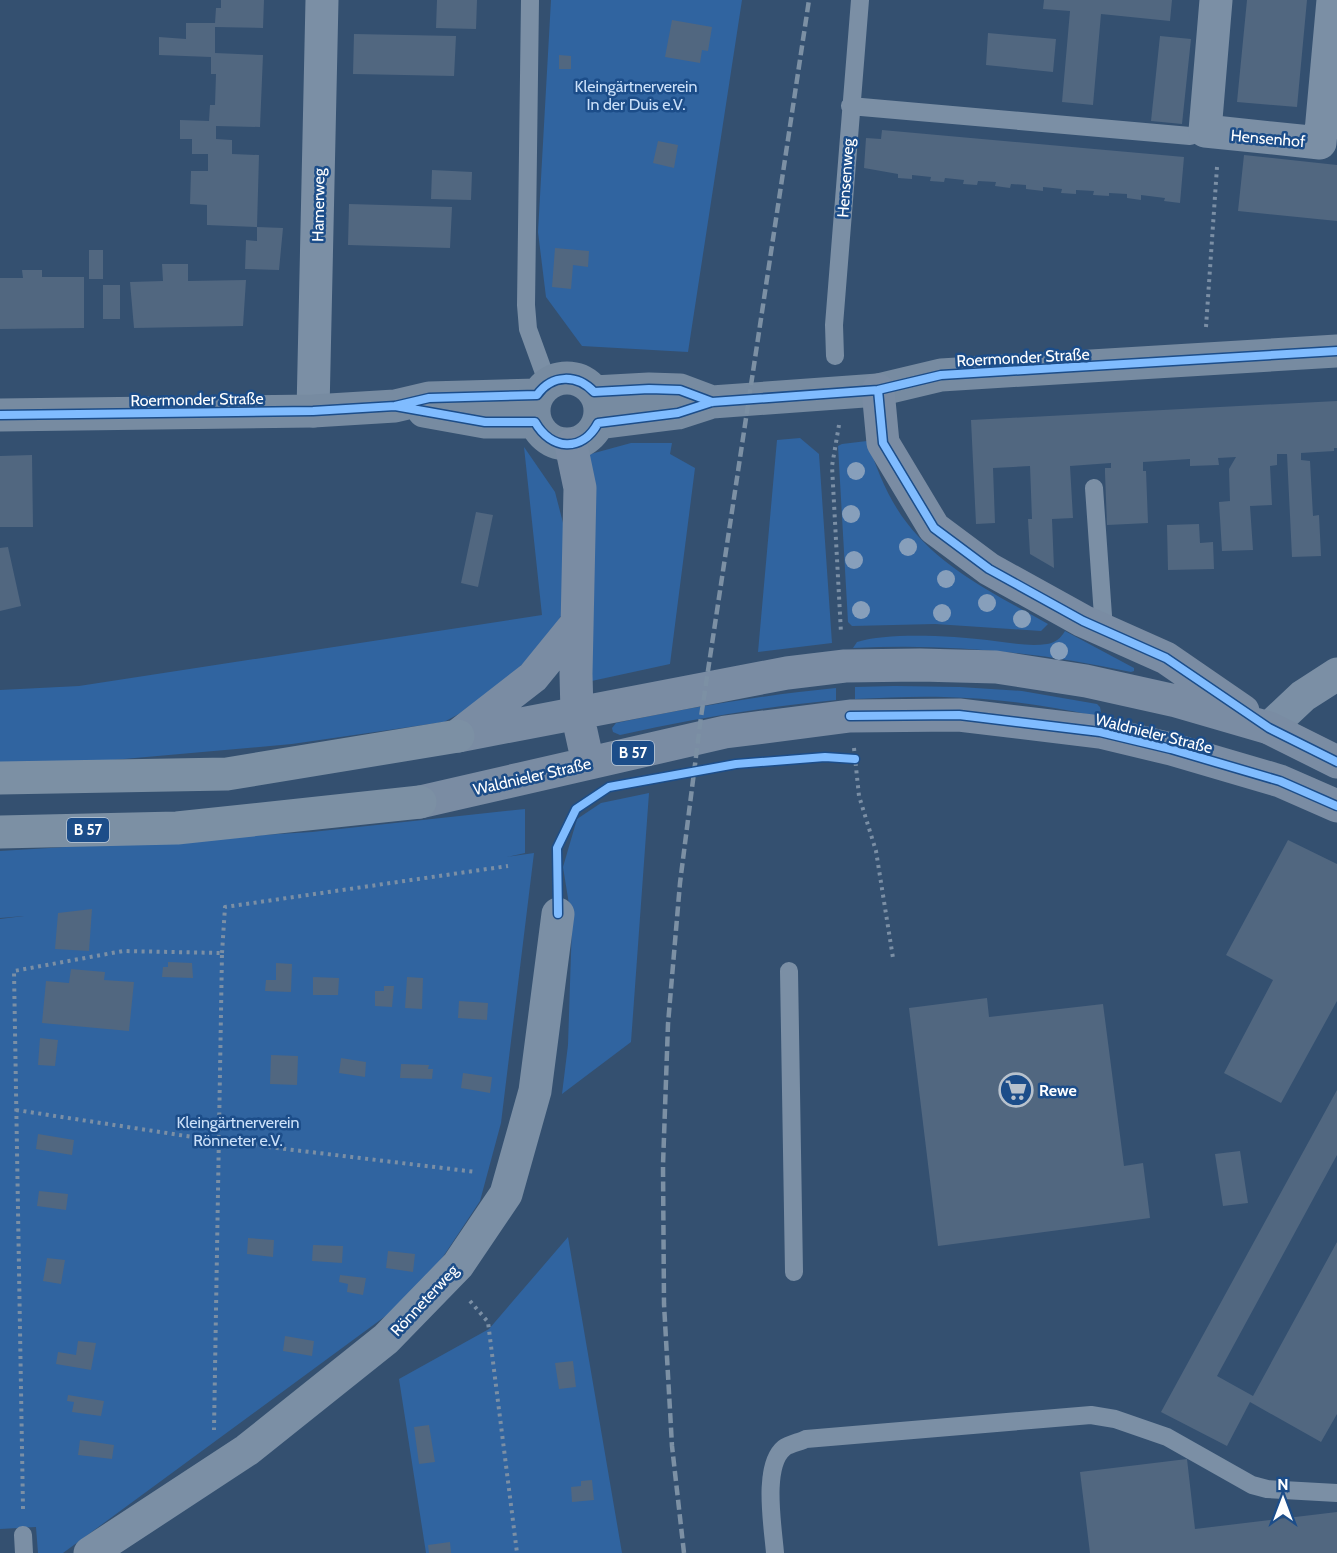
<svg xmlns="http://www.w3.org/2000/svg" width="1337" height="1553" viewBox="0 0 1337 1553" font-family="Cabin,sans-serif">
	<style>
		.green { fill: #3064a0 }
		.building { fill: #516780 }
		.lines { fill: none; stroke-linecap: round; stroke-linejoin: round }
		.path { stroke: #7b8fa5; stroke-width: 4; stroke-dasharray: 3 4.5; stroke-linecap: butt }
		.lane { stroke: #7b8fa5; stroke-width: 18 }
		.street { stroke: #7b8fa5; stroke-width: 33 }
		.secondary { stroke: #778ba1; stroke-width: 33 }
		.primary { stroke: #7a8ca3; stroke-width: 33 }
		.highway { stroke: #7c90a4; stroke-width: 33 }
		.rail { stroke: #7c90a4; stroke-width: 4.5; stroke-dasharray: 10 4.5; stroke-linecap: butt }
		.cycleway-casing { stroke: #1c4d89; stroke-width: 11 }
		.cycleway { stroke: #80bcff; stroke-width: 8 }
		.tree { fill: #879fbb }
		.labels { text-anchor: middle; stroke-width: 5; stroke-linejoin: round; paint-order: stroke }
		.shield { fill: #1c4d89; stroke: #bbcadc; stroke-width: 1.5 }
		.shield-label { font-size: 15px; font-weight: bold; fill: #fff }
		.park-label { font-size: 16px; fill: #cbe0f9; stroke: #1c4d89 }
		.street-label { font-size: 16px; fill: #fff; stroke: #1c4d89 }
		.poi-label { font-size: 16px; font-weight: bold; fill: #fff; stroke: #1c4d89; text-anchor: start }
	</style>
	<rect width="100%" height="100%" fill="#345070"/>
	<path class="green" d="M551,0H742L688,352L582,346L546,297L538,232Z
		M800,438L819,454L832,643L758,652L777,440Z
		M867,441C877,469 888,499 907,523C943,570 997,595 1048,624L1041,631L935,624L852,626L848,622L838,446L842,444Z
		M631,443H672L670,454L695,468L670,664L587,682V455Z
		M524,447L555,492L568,542V603L550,636L490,697L444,722L292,744L0,770V690L79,686L542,615Z
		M1065,631L1134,668V671L1131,672C1039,652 947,643 853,648L857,642C888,632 953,636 987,640C1006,642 1027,647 1047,644C1055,643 1061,638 1065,631Z
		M895,686L960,687L1022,691L1097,704L1100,707L1101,712L1095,716C1046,705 994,698 944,697C914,696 885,698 855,699V687Z
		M836,688V700C763,707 692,719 620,735L613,732L612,728L616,723C689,708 762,695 836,688Z
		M649,793L631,1042L562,1094L568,1045L572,923L563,867L577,819L601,803Z
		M525,809V853L507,857L534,853L501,1123L480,1201L421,1290L63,1553H38L36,1527L0,1529V919L24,916L0,918V851L312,832Z
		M568,1237L622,1553H426L399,1379L489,1329Z"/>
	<path class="building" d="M221,0H264L263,28L215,27V53L263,55L260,127L216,126V139L232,140V154L259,155L257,227L207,225V205L190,204L191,171H208V154H192V139H180V120L209,121L210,105H215L216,74H211V57L159,55V37L186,39V23H215L216,8H221Z
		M437,0H477L476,29L436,28Z
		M1044,0H1172L1170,21L1101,14L1093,105L1062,102L1070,11L1043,9Z
		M1247,0H1307L1297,107L1237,102Z
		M672,20L712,27L708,51L702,50L700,63L665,57Z
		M988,33L1056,39L1053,72L986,65Z
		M354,34L456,36L454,76L353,74Z
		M1160,36L1191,39L1182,124L1151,121Z
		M559,55L571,56V69H559Z
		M882,130L1184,157L1180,203L1164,201L1165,198L1141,195V200L1127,198V194L1109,193V196L1093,195L1094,191L1076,190V194L1061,193L1062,189L1043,187V191L1026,189V185L1011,184L1010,188L995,186L996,182L978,181L977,185L963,184L964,180L945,178L944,182L930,181L931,177L912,175V179L898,178V174L864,168L866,138L881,139Z
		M658,141L678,145L674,168L653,163Z
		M1244,155L1337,165V221L1238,211Z
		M432,170L472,172L471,200L431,199Z
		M349,204L452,207L450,248L348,245Z
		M257,227L283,228L279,270L245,269L246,240L257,241Z
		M555,248L589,251L588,267L573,265L571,289L552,287Z
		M89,250H103V279H89Z
		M162,264H188V281L246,280L243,326L134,328L130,282L163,281Z
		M22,270H42V277H84V328L0,329V278H23Z
		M103,285H120V319H103Z
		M1337,401V448H1334V451L1301,453V460L1310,461L1313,516L1319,515L1321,556L1292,557L1287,454H1277V465L1270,466L1272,505L1250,506L1253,550L1222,551L1219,502L1230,501L1229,469L1236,457L1218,458L1219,465L1190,466V459L1143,462V471H1146L1148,523L1128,524L1107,525L1105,473V468H1111V463L1070,466L1073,518L1052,519L1054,568L1030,554L1028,519H1032L1030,466L993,468L995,523L976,524L971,420Z
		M32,455L33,527H0V456Z
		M476,512L493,515L478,587L461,583Z
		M1199,524L1200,543L1213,542L1214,569L1168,570L1167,525Z
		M8,547L21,606L0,611V548Z
		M1288,840L1337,864V1001L1281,1103L1224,1073L1273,980L1226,955Z
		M92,909L89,951L55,949L58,913Z
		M168,962L192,963L193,978L162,977L163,967H168Z
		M276,963L292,964L291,992L265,991L266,980H276Z
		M71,969L105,972L104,980L134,982L129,1031L42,1023L46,981L69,983Z
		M313,977L339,978L338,995H313Z
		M407,977L423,978L422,1009L405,1008Z
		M384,986H394L392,1007L375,1006V991H384Z
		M987,998L989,1017L1103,1004L1124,1166L1143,1163L1150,1218L938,1246L909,1008Z
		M459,1001L488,1003L487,1020L458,1018Z
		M40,1038L58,1040L55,1066L38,1065Z
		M271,1055L298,1056L297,1085L270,1084Z
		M341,1058L366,1062L365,1077L339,1073Z
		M401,1064L429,1065L428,1069H433L432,1079L400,1078Z
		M463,1073L492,1077L490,1093L461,1088Z
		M1337,1090V1155L1217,1376L1253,1396L1337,1242V1414L1321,1442L1250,1402L1227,1446L1161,1412Z
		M38,1134L74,1140L72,1155L36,1149Z
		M1240,1151L1248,1203L1223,1206L1215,1154Z
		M39,1191L68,1194L66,1210L37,1206Z
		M248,1238L274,1240L273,1257L247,1254Z
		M313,1245L343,1246L342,1263L312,1261Z
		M388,1251L415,1254L413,1272L386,1268Z
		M47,1258L65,1260L61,1284L43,1281Z
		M340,1275L366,1278L363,1295L347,1292L348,1284L339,1282Z
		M285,1336L314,1341L312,1356L283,1351Z
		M78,1341L96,1343L91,1370L56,1364L58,1352L76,1355Z
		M573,1361L576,1387L559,1389L555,1363Z
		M68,1395L104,1401L101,1416L72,1412L74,1402L67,1401Z
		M429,1425L435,1462L419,1464L414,1427Z
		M80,1440L114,1445L112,1459L78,1455Z
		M1187,1459L1195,1529L1337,1512V1553H1090L1080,1472Z
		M592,1480L594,1500L572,1502L571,1487L581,1486V1481Z
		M450,1542L451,1553H429L428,1545Z"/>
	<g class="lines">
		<path class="path" d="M1206,327L1217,167
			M839,425L832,466L841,633
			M854,748L859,796L876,851L893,958
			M804,759L825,757L855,759
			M557,880V848L576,809L592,799
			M222,953L225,907L508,866
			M16,1110L219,1141L476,1172
			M470,1301L488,1322L517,1553
			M23,1509L14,971L123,951L222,953L214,1430"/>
		<path class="lane" d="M530,0L526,305L528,329L548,384
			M850,106L1190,136L1205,131
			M835,356L834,325L860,0
			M1094,488L1104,630
			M789,971L794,1272
			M23,1535L24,1553
			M775,1553C773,1527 762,1466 784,1448C789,1444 800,1442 806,1439L1091,1415L1115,1419L1167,1437L1252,1485L1267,1489L1337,1493"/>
		<path class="street" d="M1216,0L1205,131L1320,143L1333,0
			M313,411L322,0
			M1269,728L1303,696L1337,674
			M90,1553L247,1450L386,1339L458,1265L506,1194L535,1091L558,914"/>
		<path class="secondary" d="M534 411a33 33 0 1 1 66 0a33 33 0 1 1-66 0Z
			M594,392L649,389L680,390L712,402
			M424,411L485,422H535
			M0,415L313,411L395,406L429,398L537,395
			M598,423L678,413L712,402L878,390L941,375L1337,351"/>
		<path class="primary" d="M878,390L883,443L934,528L989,569L1083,621L1166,658L1243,711
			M571,445L580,488L576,674L577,713L588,763
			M461,733L533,677L577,623
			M458,736L787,673L845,666L920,665L996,667L1086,681L1176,701L1269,728L1337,762
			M420,802L725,732L850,716L959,715L1100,732L1171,749L1280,781L1337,806"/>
		<path class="highway" d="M0,778L227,774L458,736
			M0,832L177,828L420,802"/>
		<path class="rail" d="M684,1553L672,1446L664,1304L663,1165L668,1024L680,883L701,717L809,0"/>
		<g class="cycleway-casing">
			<path id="cycleway" d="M878,390L883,443L934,528L989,569L1083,621L1166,658L1269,728L1337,762
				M395,406L485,422H535C551,450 582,453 598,423L678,413L712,402L878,390L941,375L1337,351
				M0,415L313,411L395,406L429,398L537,395C552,374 577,374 594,392L649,389L680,390L712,402
				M850,716L959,715L1100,732L1171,749L1280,781L1337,806
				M558,914L557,848L576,809L609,787L736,764L825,757L855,759"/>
		</g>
		<use href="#cycleway" class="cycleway"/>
	</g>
	<g class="tree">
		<circle cx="856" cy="471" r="9"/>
		<circle cx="851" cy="514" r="9"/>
		<circle cx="908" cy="547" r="9"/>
		<circle cx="854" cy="560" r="9"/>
		<circle cx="946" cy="579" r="9"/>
		<circle cx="987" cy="603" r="9"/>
		<circle cx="861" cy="610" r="9"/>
		<circle cx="942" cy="613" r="9"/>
		<circle cx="1022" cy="619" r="9"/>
		<circle cx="1059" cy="651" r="9"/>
	</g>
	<defs>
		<g id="supermarket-ring" transform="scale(1.725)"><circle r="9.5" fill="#1c4d89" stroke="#b8c2cd" stroke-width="1.5"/><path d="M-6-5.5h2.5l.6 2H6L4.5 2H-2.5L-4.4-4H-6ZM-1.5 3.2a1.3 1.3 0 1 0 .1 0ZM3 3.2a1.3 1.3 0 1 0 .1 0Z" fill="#b8c2cd"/></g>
	</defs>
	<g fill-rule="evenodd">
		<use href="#supermarket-ring" x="1016" y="1090"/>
	</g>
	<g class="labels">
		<g class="shield">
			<rect x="612" y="741" width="42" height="24" rx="4.5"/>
			<rect x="67" y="818" width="42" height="24" rx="4.5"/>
		</g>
		<g class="shield-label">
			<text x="633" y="758">B 57</text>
			<text x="88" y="835">B 57</text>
		</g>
		<g class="park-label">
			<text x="636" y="92">Kleingärtnerverein<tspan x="636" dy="18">In der Duis e.V.</tspan></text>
			<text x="238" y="1128">Kleingärtnerverein<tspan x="238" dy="18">Rönneter e.V.</tspan></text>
		</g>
		<g class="street-label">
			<text transform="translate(1268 138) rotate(5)" y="6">Hensenhof</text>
			<text transform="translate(845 178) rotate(-86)" y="6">Hensenweg</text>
			<text transform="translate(318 205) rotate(-89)" y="6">Hamerweg</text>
			<text transform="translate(1023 357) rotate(-3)" y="6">Roermonder Straße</text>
			<text transform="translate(197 399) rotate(-1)" y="6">Roermonder Straße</text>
			<text transform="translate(1154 733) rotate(14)" y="6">Waldnieler Straße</text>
			<text transform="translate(532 776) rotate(-13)" y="6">Waldnieler Straße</text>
			<text transform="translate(424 1300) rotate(-47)" y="6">Rönneterweg</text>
		</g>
		<g class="poi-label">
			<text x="1039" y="1096">Rewe</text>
		</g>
	</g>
	<g transform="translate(1283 1499)" stroke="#1c4d89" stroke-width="4.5" paint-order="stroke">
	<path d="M0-4.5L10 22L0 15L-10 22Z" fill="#ffffff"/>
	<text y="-9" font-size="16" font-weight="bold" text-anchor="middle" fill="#ffffff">N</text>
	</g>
</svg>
